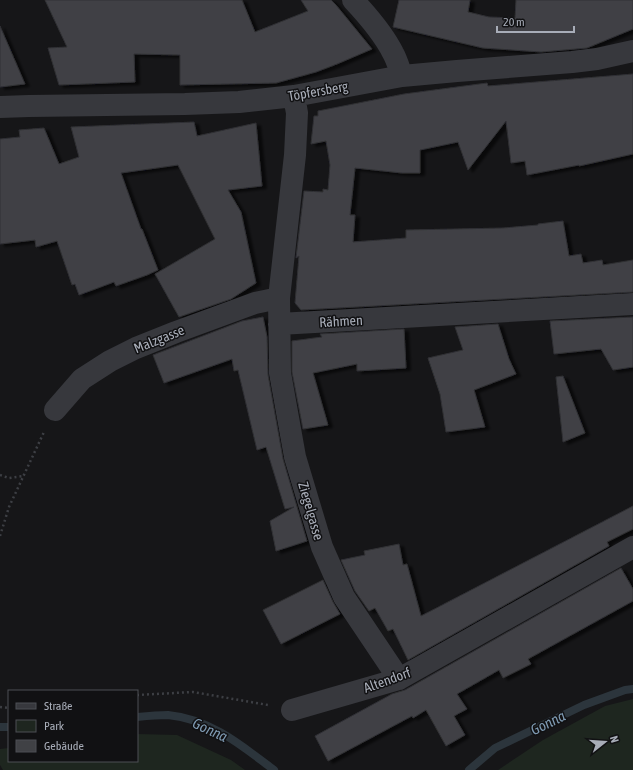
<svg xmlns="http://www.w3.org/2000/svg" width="633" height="770" viewBox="0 0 633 770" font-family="'Asap Condensed',sans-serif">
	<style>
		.green { fill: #1e261f }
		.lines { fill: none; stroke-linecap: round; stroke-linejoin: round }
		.stream { stroke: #2c353c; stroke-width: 8 }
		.building { fill: #404145; stroke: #303034; filter: url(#shadow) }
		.path { stroke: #3d3f44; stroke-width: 2.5; stroke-dasharray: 2 3; stroke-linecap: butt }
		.minor { stroke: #37383d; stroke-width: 22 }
		.labels { text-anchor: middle; stroke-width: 3; stroke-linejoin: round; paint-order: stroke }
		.street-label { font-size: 14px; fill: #a8adb8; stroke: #111113 }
		.water-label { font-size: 15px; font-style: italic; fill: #7f9bb3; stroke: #111113 }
	</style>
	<defs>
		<filter id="shadow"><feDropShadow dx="4.5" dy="2.5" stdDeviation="1" flood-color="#0009"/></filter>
	</defs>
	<rect width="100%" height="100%" fill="#161618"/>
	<path class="green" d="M633,699V770H498L543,740L605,706Z
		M137,734L177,735L231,760L245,770H3L0,765V749L9,748V761H137Z"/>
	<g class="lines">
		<path class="stream" d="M137,717C147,716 158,715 168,715C210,719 241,745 274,770
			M0,727H9
			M469,770L495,748L584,705L625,690L633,689"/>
	</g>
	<path class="building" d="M45,0H242L255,32L308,11L301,0H331L336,5L372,49L337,64L316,72L276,83L180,85V55L134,54L135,82L59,85L48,48L67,47Z
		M399,0H470L468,12L489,17L515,18L516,0H633V29L587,48L541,52L483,48L393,27Z
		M0,26L25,84L0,87Z
		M633,74V154L579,166V165L527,175L525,161L511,163L506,121L468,170L458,142L420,150V173H402L355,168L350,215H355L353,242L406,238V230L503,228L538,225V224L563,221L569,256L581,254L583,263L602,260L603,265L633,260V292L301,310L295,303L299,256L296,258L304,191L323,192V189L328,190L330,165L326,141L311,144L314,116H318V111L404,94L487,83L488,86Z
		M194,122L197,136L256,123L262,186L228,190L241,212L256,283L231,299L179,317L155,274L215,239L178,165L121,173L141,229H142L158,270L147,275L116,286L114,282L79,295L75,284L72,285L57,241L36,247L35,240L0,244V139L20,137L19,130L44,128L59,164L79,157L71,127Z
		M263,317L267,337L268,375L283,459L307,541L276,551L270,521L294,507L285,509L266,447L257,450L238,370L234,371L232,359L164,383L153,355L242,321Z
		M633,317V367L613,370L601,349L554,354L550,321Z
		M498,324L509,359L516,374L474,390L485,427L446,432L440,394L428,358L463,350L455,327Z
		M404,329L406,368L357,371V364L313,373L328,425L303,429L292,372V341L322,337L320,334Z
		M563,376L585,433L563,442L556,377Z
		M633,506V529L607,542L609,546L408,660L393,629L388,631L375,608L369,611L355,591L341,560L365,555L364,551L399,544L403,565L407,564L421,616Z
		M621,568L633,589V601L528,659L531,664L503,678L499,670L457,694L467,709L454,716L465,735L446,746L426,710L413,718L412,716L328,761L315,736L392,694L405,690Z
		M323,580L333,602L340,614L281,644L263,610Z"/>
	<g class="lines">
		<path class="path" d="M0,475L9,478L24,476
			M0,536L9,507L44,432
			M137,695L193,692L268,705
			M0,707L9,708"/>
		<path class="minor" d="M353,0C368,16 383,33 393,53C397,60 399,68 402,76
			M294,96L297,113L295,155L279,298L280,373L295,457L322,547L344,597L399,679
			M0,107L29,106L185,104L239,102L294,96L402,76L457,71L572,62L597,59L633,51
			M279,324L633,304
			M55,410L82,379L110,361L136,348L176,332L255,303L279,298
			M292,710L399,679L633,547"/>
	</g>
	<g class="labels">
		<g class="street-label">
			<text transform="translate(318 91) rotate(-10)" y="5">Töpfersberg</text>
			<text transform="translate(341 321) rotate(-3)" y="5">Rähmen</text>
			<text transform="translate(159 339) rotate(-22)" y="5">Malzgasse</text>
			<text transform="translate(311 511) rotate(74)" y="5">Ziegelgasse</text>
			<text transform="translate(387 680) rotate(-20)" y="5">Altendorf</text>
		</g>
		<g class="water-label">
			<text transform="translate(548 723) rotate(-26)" y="5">Gonna</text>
			<text transform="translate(210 730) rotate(25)" y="5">Gonna</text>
		</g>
	</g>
	<rect x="8" y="690" width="130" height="72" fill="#111113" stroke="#4d4f55"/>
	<rect x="16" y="703" width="20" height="6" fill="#37383d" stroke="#4d4f55"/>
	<text x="44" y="710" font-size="12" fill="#a8adb8">Straße</text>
	<rect x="16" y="720" width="20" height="12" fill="#1e261f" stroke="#4d4f55"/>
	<text x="44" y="730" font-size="12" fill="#a8adb8">Park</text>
	<rect x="16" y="740" width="20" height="12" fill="#404145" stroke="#4d4f55"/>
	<text x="44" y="750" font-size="12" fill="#a8adb8">Gebäude</text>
	<g transform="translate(605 742) rotate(73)" stroke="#111113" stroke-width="3" paint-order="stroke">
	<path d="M0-3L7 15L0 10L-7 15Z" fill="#a8adb8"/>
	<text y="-6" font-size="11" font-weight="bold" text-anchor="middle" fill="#a8adb8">N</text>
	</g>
	<path d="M497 26v6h77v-6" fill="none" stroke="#a8adb8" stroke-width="2"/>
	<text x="503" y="26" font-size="12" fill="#a8adb8" stroke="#111113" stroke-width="3" paint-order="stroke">20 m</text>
</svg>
